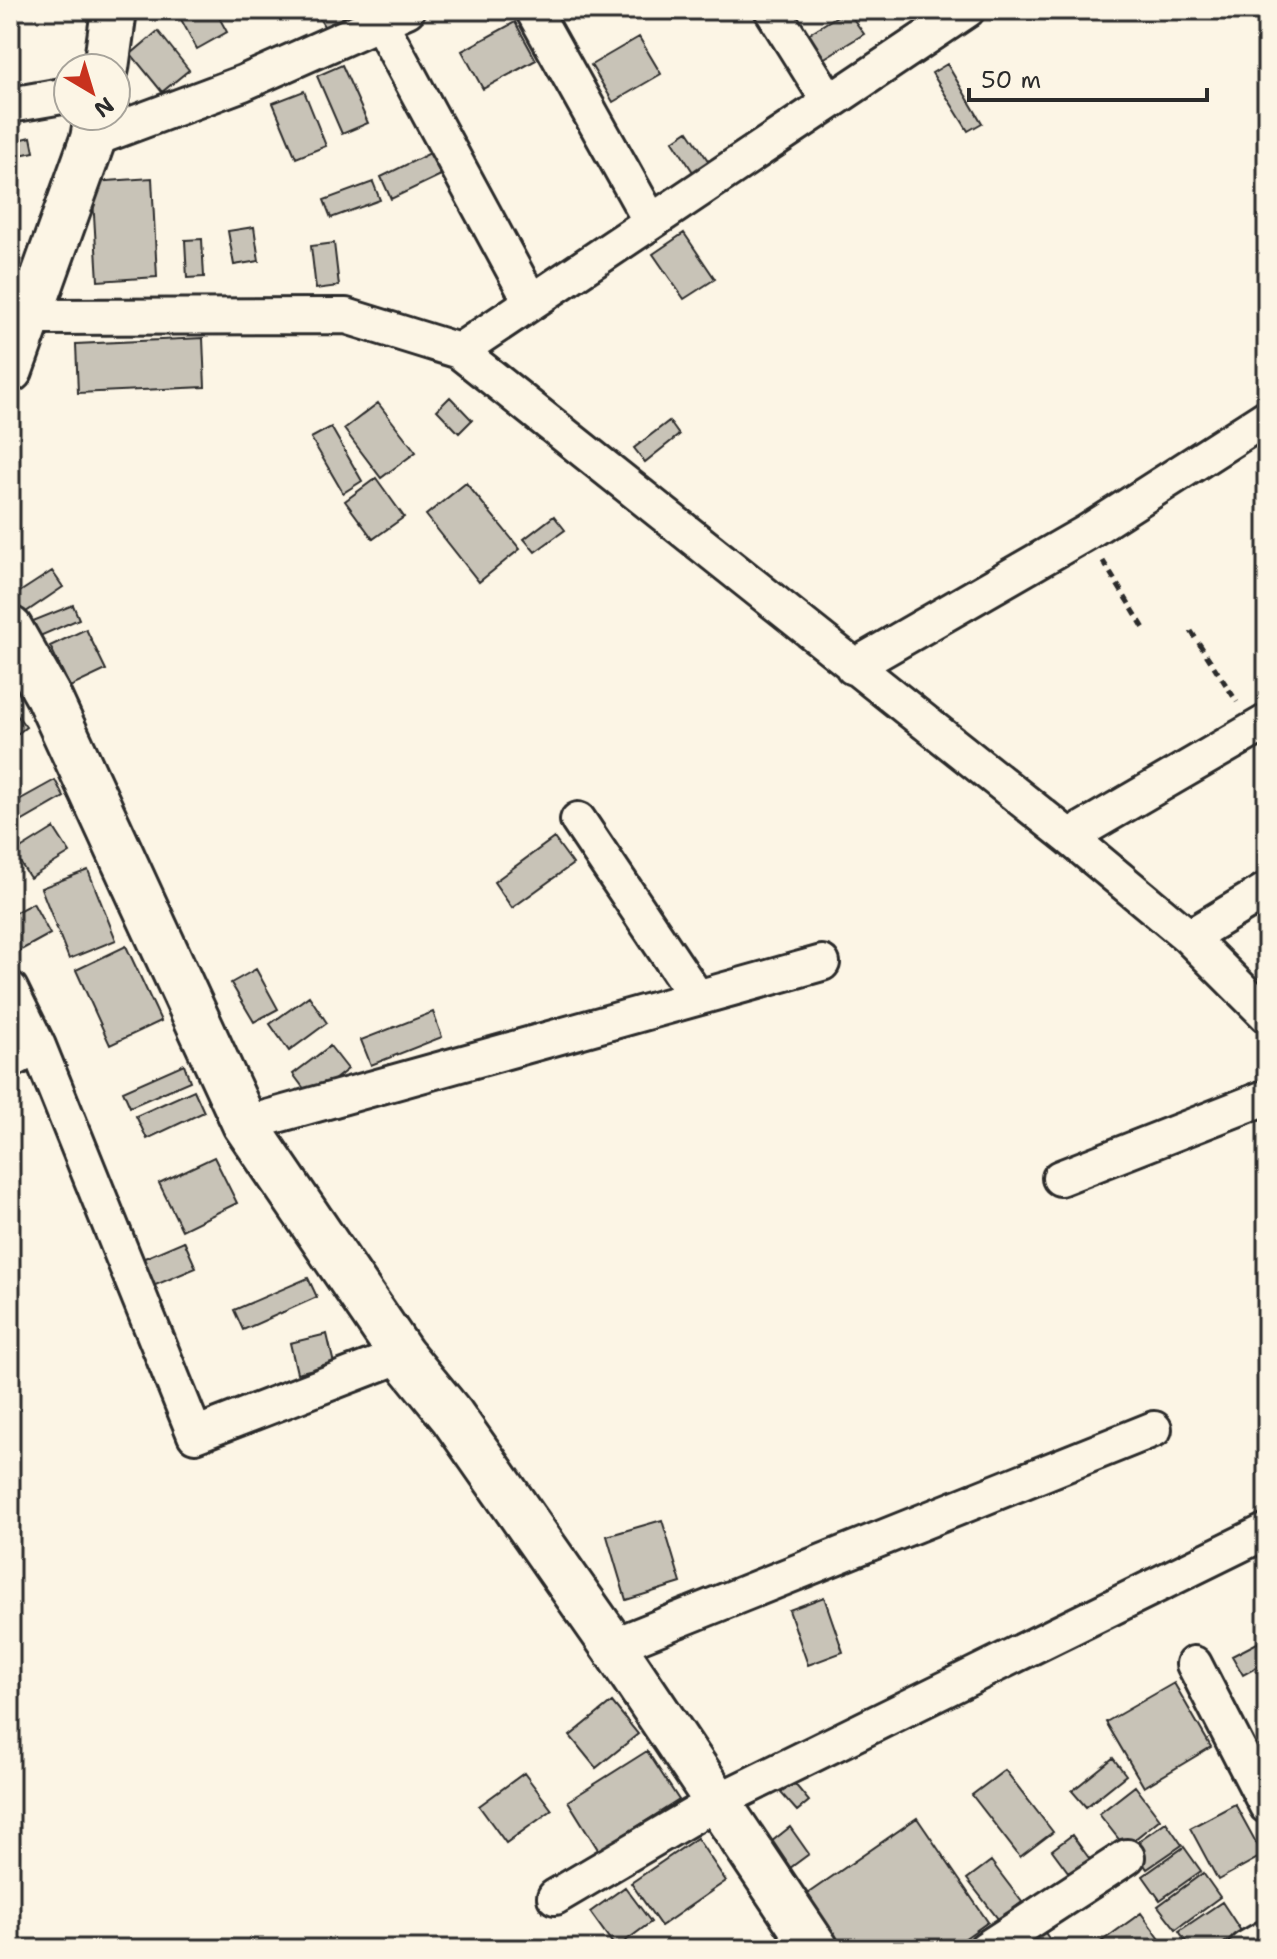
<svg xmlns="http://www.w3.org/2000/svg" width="1277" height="1959" viewBox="0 0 1277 1959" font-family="'Shantell Sans',sans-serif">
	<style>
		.building { fill: #c8c3b7; stroke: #2b2b2b; stroke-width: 2 }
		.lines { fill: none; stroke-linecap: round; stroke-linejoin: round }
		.minor-casing { stroke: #2b2b2b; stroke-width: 40 }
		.tertiary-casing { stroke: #2b2b2b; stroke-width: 50 }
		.path { stroke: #2b2b2b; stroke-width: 5; stroke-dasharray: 8 6; stroke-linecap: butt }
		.minor { stroke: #fcf5e5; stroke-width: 34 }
		.tertiary { stroke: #fcf5e5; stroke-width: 44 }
	</style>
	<rect width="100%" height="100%" fill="#fcf5e5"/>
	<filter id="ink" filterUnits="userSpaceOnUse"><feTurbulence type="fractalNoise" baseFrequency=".0125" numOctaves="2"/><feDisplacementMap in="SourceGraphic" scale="16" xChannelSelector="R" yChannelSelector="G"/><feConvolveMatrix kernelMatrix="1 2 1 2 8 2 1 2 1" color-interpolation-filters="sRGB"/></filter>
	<g filter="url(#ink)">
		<path class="building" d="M176,10H215L227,32L197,49Z
			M314,10H357L363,20L332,39Z
			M847,10L864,34L813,65L797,41Z
			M515,22L536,60L483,89L462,51Z
			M158,31L189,70L162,92L131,54Z
			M639,37L661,74L613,102L591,65Z
			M947,64L982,123L968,131L932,73Z
			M342,65L368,123L342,134L317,76Z
			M304,91L326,146L296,158L273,103Z
			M688,131L709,162L693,172L673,141Z
			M31,137L34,152L10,157V142Z
			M430,153L441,175L391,199L381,177Z
			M152,178L157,277L98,281L92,182Z
			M373,182L380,200L331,218L324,200Z
			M254,227L259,261L234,265L228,231Z
			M684,233L715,279L684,299L653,254Z
			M202,239L204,277L187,278L185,240Z
			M334,243L339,286L316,289L311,246Z
			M203,338L205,387L78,393L76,344Z
			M450,397L472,420L459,433L437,410Z
			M378,403L416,452L381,478L344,429Z
			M669,421L679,435L645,462L634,448Z
			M331,427L362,481L343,493L311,438Z
			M376,478L404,517L373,539L345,501Z
			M466,483L520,549L479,582L426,515Z
			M554,516L565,530L535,552L524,539Z
			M52,571L63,587L23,614L12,597Z
			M73,605L79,619L40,636L33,621Z
			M86,629L106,670L70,687L50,646Z
			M10,706L26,727L10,740Z
			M55,780L64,797L14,826L10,805Z
			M54,828L70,853L30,878L14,853Z
			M554,838L573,864L512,908L494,882Z
			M88,870L116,940L69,959L41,888Z
			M33,903L50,934L10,956V915Z
			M126,946L161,1021L110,1045L76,970Z
			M256,969L278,1009L254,1022L231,983Z
			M309,996L327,1023L289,1051L270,1024Z
			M433,1012L442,1037L371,1065L361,1040Z
			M330,1046L348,1069L311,1098L293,1074Z
			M184,1064L190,1081L130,1107L123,1091Z
			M194,1090L204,1112L147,1139L136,1116Z
			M214,1157L237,1203L182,1230L159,1183Z
			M184,1241L196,1268L146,1289L135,1262Z
			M308,1278L317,1297L243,1330L234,1310Z
			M327,1334L334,1364L297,1373L290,1343Z
			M662,1520L681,1583L626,1600L607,1536Z
			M824,1597L843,1652L808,1665L789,1610Z
			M1267,1638V1662L1243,1675L1232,1656Z
			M1174,1683L1211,1747L1144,1787L1106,1722Z
			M612,1702L638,1734L596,1768L570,1736Z
			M647,1751L679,1800L599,1851L568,1801Z
			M1113,1758L1126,1775L1086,1807L1072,1791Z
			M1005,1770L1053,1832L1020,1857L972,1795Z
			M524,1773L552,1810L506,1843L479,1806Z
			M794,1783L809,1801L797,1811L781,1793Z
			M1135,1786L1160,1819L1125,1847L1099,1814Z
			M1235,1804L1263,1855L1218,1880L1190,1828Z
			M917,1818L988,1922L950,1949H821L791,1905Z
			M1166,1822L1182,1845L1147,1869L1131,1846Z
			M790,1827L809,1854L790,1868L771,1842Z
			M1072,1835L1097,1869L1077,1884L1052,1850Z
			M697,1838L726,1881L661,1926L631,1883Z
			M1184,1847L1201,1871L1160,1900L1143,1876Z
			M991,1861L1022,1902L999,1920L967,1879Z
			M1203,1873L1220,1897L1176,1929L1158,1906Z
			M625,1887L651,1922L616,1948L590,1912Z
			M1222,1902L1241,1931L1215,1949H1191L1179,1931Z
			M1141,1913L1167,1949H1091Z
			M1038,1922L1056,1949H999Z"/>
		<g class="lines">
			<g class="minor-casing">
				<path id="minor" d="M533,10L650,220
					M772,10L829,101
					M381,24L530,300
					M10,105L68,95
					M93,139L243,83L407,10
					M31,317L346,316L459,351L1069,837L1189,937L1267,1015
					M459,351L967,10
					M853,667L1086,533L1267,417
					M578,820L696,996
					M1069,837L1267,722
					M1189,937L1267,890
					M10,989L38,1046L195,1435L402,1355
					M10,1061L38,1046
					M245,1124L822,963
					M1060,1178L1267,1097
					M613,1646L1154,1429
					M1194,1664L1267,1806
					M555,1897L716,1802L1267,1531
					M986,1949L1127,1857
					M1246,1949L1267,1937"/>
			</g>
			<g class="tertiary-casing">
				<path id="tertiary" d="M106,68L114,10
					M10,370L93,139L97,116
					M10,629L48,696L245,1124L402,1355L452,1416L613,1646L816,1949"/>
			</g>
			<path class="path" d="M1103,561L1145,630
				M1191,631L1237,702"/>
			<use href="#minor" class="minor"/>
			<use href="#tertiary" class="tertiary"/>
		</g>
	</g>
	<rect width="1277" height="1959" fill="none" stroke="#fcf5e5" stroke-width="40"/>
	<rect x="20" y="20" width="1237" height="1919" fill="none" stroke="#2b2b2b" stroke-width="3" filter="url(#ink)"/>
	<g transform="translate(92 92) rotate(142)"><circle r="38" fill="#fcf5e5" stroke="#a8a49b" stroke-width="2"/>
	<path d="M0-6L14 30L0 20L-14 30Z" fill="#c8321e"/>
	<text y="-12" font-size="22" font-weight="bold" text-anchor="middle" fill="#2b2b2b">N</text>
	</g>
	<path d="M969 88v12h238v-12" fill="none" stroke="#2b2b2b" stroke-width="4"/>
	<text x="981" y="88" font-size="24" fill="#2b2b2b" stroke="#fcf5e5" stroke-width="6" paint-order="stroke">50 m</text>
</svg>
